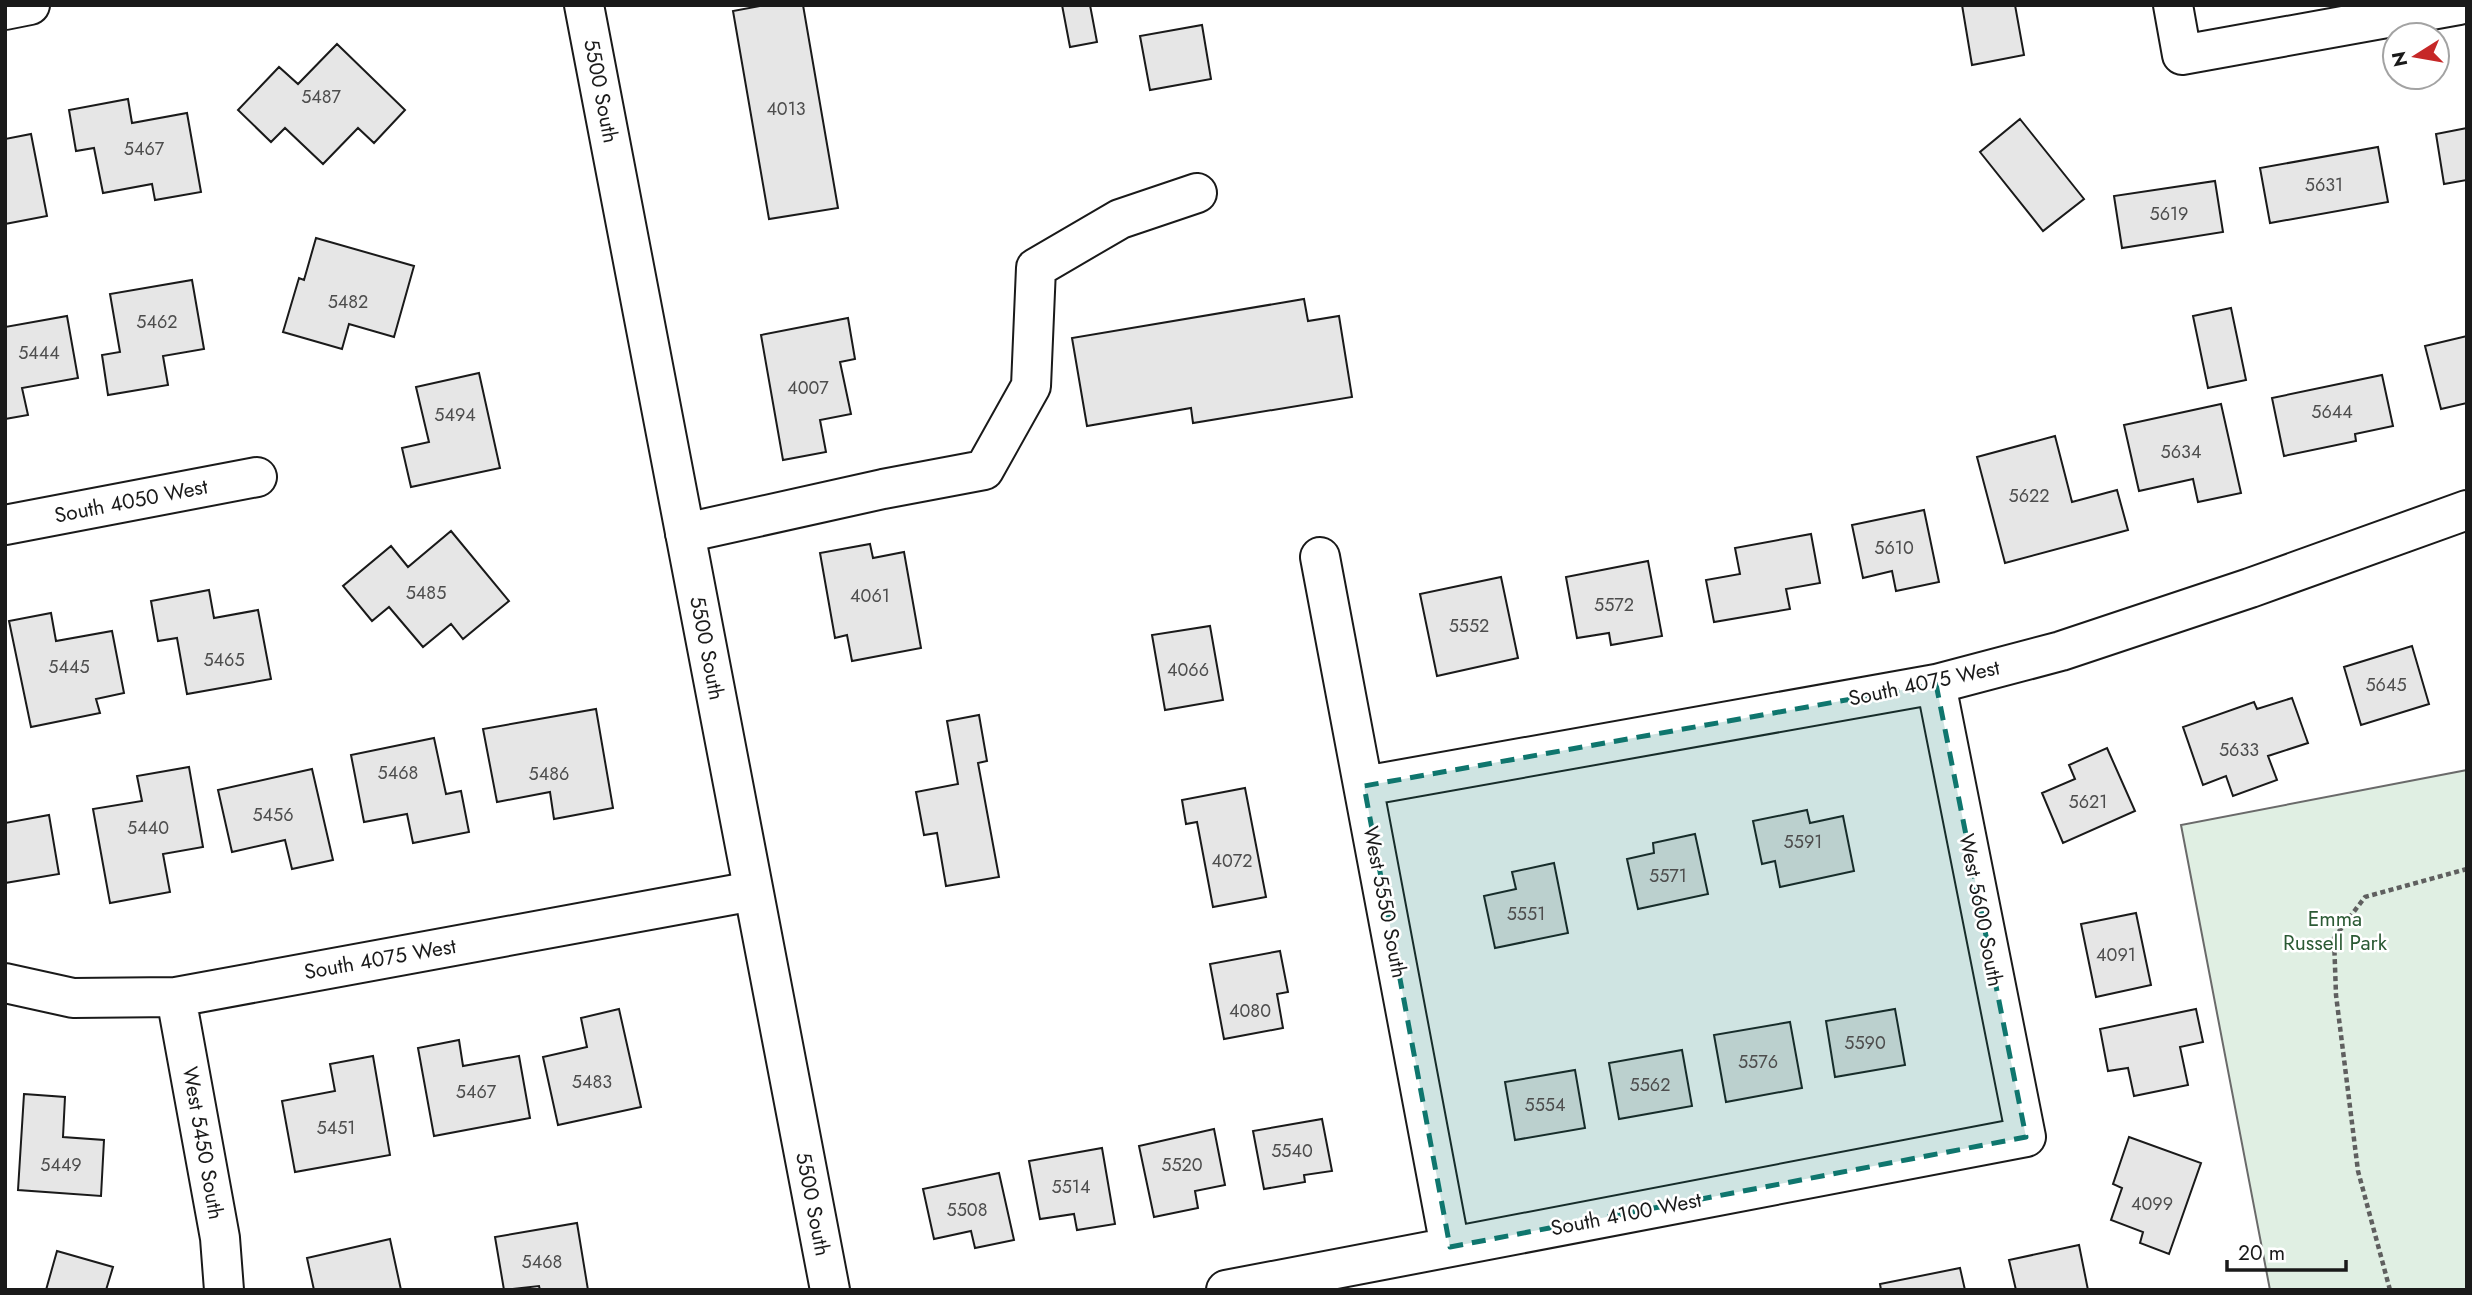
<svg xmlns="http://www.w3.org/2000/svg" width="2472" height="1295" viewBox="0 0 2472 1295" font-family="Jost,sans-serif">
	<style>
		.green { fill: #e0efe3; stroke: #6a6a6a; stroke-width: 2 }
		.building { fill: #e6e6e6; stroke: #1a1a1a; stroke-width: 2 }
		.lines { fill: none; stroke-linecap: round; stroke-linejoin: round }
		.minor-casing { stroke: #1a1a1a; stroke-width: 42 }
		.major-casing { stroke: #1a1a1a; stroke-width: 42 }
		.path { stroke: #5f5f5f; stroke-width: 4.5; stroke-dasharray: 5 3.5; stroke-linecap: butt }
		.minor { stroke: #fff; stroke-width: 38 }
		.major { stroke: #fff; stroke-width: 38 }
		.marked { fill: #0f766e; fill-opacity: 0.2; stroke: #0f766e; stroke-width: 5; stroke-dasharray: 14 9; stroke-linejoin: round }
		.labels { text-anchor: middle; stroke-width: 5; stroke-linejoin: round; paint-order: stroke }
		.number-label { font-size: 18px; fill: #4d4d4d }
		.street-label { font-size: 21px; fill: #1a1a1a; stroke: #fff }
		.park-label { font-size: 21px; fill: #2b5a34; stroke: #fff }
	</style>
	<rect width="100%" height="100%" fill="#fff"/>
	<path class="green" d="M2467,770V1290H2270L2181,825Z"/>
	<path class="building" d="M765,5H803L838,208L769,219L733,11Z
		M1062,5H1090L1097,42L1070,47Z
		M1962,5H2015L2024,55L1972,65Z
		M1202,25L1211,79L1150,90L1140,36Z
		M337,44L405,110L374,143L358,128L323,164L285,128L271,142L238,110L279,67L298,84Z
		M128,99L132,123L187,113L201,192L155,200L152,184L103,193L94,148L76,151L69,110Z
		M2020,119L2084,199L2043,231L1980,152Z
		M2467,128V180L2444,184L2436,134Z
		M31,134L47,216L5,224V139Z
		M2378,147L2388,202L2270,223L2260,168Z
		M2215,181L2223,232L2122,248L2114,196Z
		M316,238L414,266L394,337L349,324L342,349L283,332L299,278L304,280Z
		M192,280L204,349L163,356L168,385L108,395L102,355L120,352L110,294Z
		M1304,299L1308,321L1339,316L1352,397L1193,423L1191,408L1087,426L1072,338Z
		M2231,308L2246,380L2208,388L2193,316Z
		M67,316L78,378L22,388L28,415L5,419V327Z
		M848,318L855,359L840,362L851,414L820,420L826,452L783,460L761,335Z
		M2467,336V403L2441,409L2425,346Z
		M479,373L500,468L411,487L402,448L429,442L416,387Z
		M2382,375L2393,426L2355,434L2356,441L2284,456L2272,398Z
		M2221,404L2241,493L2198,502L2193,479L2139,491L2124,425Z
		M2055,436L2072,502L2117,490L2128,530L2005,563L1977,457Z
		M1924,510L1939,582L1896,591L1892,571L1863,578L1852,525Z
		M451,531L509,601L463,639L451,624L423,647L389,607L372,621L343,586L391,546L408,567Z
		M1811,534L1820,583L1786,589L1790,609L1714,622L1706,580L1740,574L1735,548Z
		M870,544L873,558L904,552L921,648L852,661L847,635L835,638L820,553Z
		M1648,561L1662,636L1611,645L1609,633L1577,638L1566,577Z
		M1501,577L1518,658L1437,676L1420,594Z
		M209,590L214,618L258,610L271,679L187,694L177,638L158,641L151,601Z
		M51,613L56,641L112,631L124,693L96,699L100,713L31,727L9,621Z
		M1210,626L1223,700L1165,710L1152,635Z
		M2412,646L2429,704L2361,725L2344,667Z
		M2292,698L2308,743L2268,756L2277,780L2233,796L2226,776L2203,785L2183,727L2254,702L2257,709Z
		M596,709L613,808L554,819L550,792L497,802L483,729Z
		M979,715L987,761L978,763L999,877L946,886L937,833L924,835L916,792L958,784L947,721Z
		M434,738L446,794L461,791L469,832L413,843L407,814L364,822L351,755Z
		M2107,748L2135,811L2063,843L2042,793L2075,779L2069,765Z
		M189,767L203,847L163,854L170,892L110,903L93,809L142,801L137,776Z
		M312,769L333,860L292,869L285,840L232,852L218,790Z
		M1245,788L1266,897L1213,907L1197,822L1186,824L1182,800Z
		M1807,810L1810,823L1843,816L1854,871L1780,887L1775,861L1762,864L1753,821Z
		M49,815L59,874L5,883V823Z
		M1695,834L1708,894L1638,909L1627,859L1654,853L1653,843Z
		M1554,863L1568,933L1495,948L1484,896L1516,889L1512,872Z
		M2136,913L2151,985L2096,997L2081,924Z
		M1280,951L1288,992L1277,994L1283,1028L1224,1039L1210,964Z
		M619,1009L641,1107L558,1125L543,1057L587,1047L581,1018Z
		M1895,1009L1905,1065L1835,1077L1826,1021Z
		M2196,1009L2203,1042L2180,1047L2188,1085L2134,1096L2128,1068L2108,1071L2100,1029Z
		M1790,1022L1802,1088L1726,1102L1714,1035Z
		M459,1040L463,1066L519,1056L530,1118L434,1136L418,1048Z
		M1682,1050L1692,1106L1619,1119L1609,1063Z
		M373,1056L390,1155L295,1172L282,1101L335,1091L330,1064Z
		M1575,1070L1585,1128L1515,1140L1505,1082Z
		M24,1094L65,1097L63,1137L104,1140L101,1196L18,1190Z
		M1322,1119L1332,1171L1304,1175L1305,1182L1264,1189L1253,1131Z
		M1214,1129L1225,1185L1195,1191L1198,1208L1154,1217L1139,1146Z
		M2129,1137L2201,1163L2169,1254L2140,1243L2143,1232L2111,1220L2122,1188L2113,1184Z
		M1102,1148L1115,1224L1077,1230L1074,1214L1040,1219L1029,1161Z
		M999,1173L1014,1240L975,1248L971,1231L934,1239L923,1189Z
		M577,1223L588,1290H540L539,1286L504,1290L495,1237Z
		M390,1239L401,1290H314L307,1258Z
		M2079,1245L2088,1290H2016L2009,1260Z
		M57,1251L113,1267L106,1290H46Z
		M1960,1268L1965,1290H1881L1880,1284Z"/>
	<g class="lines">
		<g class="minor-casing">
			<path id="minor" d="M2173,5L2182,55L2459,5
				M5,10L30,5
				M5,525L257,477
				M685,533L883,489L984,470L1031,386L1036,268L1120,219L1197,193
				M1320,557L1450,1247
				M1364,786L1936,684L2061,651L2250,588L2467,510
				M5,983L73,998L176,997L753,891
				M176,997L220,1238L224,1290
				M1226,1290L2026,1137L1936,684"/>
		</g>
		<g class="major-casing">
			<path id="major" d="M584,5L830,1290"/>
		</g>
		<path class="path" d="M2390,1290L2358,1171L2336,995L2334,938L2365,897L2467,869"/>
		<use href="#minor" class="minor"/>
		<use href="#major" class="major"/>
	</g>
	<path class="marked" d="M1936,684L2026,1137L1450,1247L1364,786Z"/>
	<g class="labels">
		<g class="number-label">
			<text x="321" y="103">5487</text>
			<text x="786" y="115">4013</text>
			<text x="144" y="155">5467</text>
			<text x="2324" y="191">5631</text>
			<text x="2169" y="220">5619</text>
			<text x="348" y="308">5482</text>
			<text x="157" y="328">5462</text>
			<text x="39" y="359">5444</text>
			<text x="808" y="394">4007</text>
			<text x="2332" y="418">5644</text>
			<text x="455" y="421">5494</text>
			<text x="2181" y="458">5634</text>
			<text x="2029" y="502">5622</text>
			<text x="1894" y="554">5610</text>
			<text x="426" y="599">5485</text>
			<text x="870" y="602">4061</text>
			<text x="1614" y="611">5572</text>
			<text x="1469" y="632">5552</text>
			<text x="224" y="666">5465</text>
			<text x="69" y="673">5445</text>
			<text x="1188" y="676">4066</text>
			<text x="2386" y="691">5645</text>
			<text x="2239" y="756">5633</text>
			<text x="398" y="779">5468</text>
			<text x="549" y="780">5486</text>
			<text x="2088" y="808">5621</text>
			<text x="273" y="821">5456</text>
			<text x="148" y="834">5440</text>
			<text x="1803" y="848">5591</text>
			<text x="1232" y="867">4072</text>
			<text x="1668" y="882">5571</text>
			<text x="1526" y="920">5551</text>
			<text x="2116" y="961">4091</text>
			<text x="1250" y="1017">4080</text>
			<text x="1865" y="1049">5590</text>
			<text x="1758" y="1068">5576</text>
			<text x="592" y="1088">5483</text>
			<text x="1650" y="1091">5562</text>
			<text x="476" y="1098">5467</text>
			<text x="1545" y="1111">5554</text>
			<text x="336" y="1134">5451</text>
			<text x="1292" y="1157">5540</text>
			<text x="61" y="1171">5449</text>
			<text x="1182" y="1171">5520</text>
			<text x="1071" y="1193">5514</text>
			<text x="2152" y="1210">4099</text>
			<text x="967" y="1216">5508</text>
			<text x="542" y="1268">5468</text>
		</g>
		<g class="street-label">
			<text transform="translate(601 91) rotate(79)" y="7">5500 South</text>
			<text transform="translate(131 501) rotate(-11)" y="7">South 4050 West</text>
			<text transform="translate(707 648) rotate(79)" y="7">5500 South</text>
			<text transform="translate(1924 683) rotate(-12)" y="7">South 4075 West</text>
			<text transform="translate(1385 902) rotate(79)" y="7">West 5550 South</text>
			<text transform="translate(1981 910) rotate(79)" y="7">West 5600 South</text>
			<text transform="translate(380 959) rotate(-10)" y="7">South 4075 West</text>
			<text transform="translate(203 1143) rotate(80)" y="7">West 5450 South</text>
			<text transform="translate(813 1204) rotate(79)" y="7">5500 South</text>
			<text transform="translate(1626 1214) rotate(-11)" y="7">South 4100 West</text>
		</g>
		<g class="park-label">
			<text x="2335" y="926">Emma<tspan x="2335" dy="24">Russell Park</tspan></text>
		</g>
	</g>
	<rect width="2472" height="1295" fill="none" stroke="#1a1a1a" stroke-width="14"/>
	<g transform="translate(2416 56) rotate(259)"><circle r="33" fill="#ffffff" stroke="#a3a3a3" stroke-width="2"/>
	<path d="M0-5L12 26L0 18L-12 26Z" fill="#c62828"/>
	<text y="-10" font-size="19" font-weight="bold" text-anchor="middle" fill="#1a1a1a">N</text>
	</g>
	<path d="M2227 1260v10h119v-10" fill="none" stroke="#1a1a1a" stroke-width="3.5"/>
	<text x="2238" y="1260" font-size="21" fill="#1a1a1a" stroke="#ffffff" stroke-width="5" paint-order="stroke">20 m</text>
</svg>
